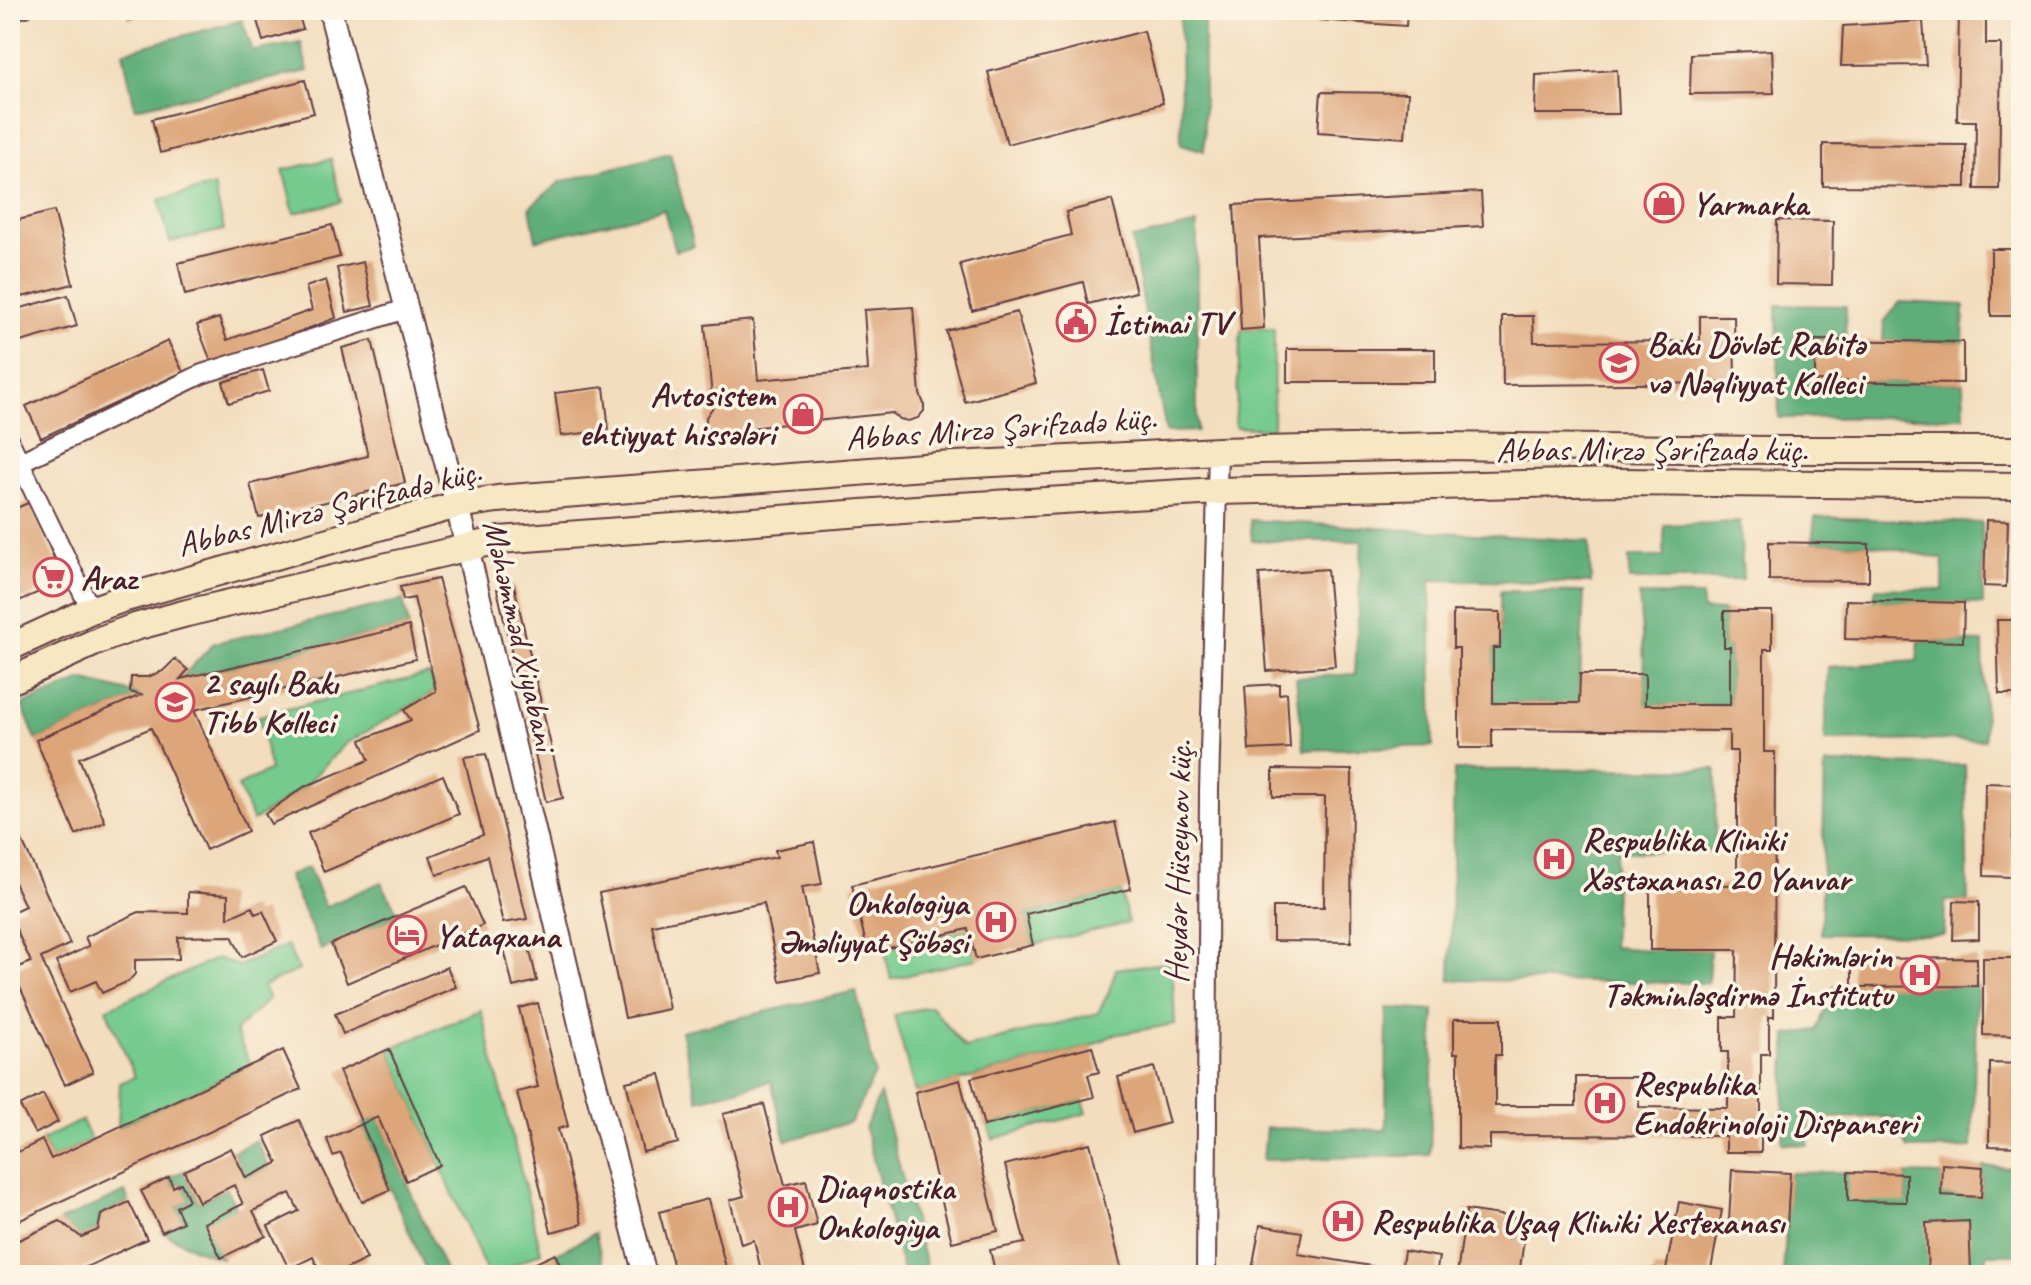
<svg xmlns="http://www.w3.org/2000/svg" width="2031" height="1285" viewBox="0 0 2031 1285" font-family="Caveat,sans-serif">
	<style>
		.green { fill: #74ca8e; stroke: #5f745c; stroke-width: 2 }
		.forest { fill: #5fae79; stroke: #546652; stroke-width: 2 }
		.building { fill: #dda67a }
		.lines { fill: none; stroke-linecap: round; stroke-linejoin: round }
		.minor-casing { stroke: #633c41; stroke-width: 22 }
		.tertiary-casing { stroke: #633c41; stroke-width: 26 }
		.secondary-casing { stroke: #633c41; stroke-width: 30 }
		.minor { stroke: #fff; stroke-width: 18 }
		.tertiary { stroke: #fff; stroke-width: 22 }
		.secondary { stroke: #f7e8c3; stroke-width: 26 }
		.labels { text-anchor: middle; stroke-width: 7; stroke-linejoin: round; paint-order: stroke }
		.poi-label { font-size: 34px; font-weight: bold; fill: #4a1f2b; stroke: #fcf5e5; text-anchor: start }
		.street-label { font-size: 34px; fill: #4a1f2b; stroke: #fcf5e5 }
	</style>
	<rect width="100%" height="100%" fill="#fcf5e5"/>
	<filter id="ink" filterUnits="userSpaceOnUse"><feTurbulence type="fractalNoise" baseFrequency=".0125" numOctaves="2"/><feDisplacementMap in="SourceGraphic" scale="16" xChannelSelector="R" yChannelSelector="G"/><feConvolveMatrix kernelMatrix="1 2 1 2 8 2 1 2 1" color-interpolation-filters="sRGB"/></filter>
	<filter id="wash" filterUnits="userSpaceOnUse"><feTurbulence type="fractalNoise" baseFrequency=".006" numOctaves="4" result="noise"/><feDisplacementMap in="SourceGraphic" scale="32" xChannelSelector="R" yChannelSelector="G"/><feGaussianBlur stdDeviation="1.8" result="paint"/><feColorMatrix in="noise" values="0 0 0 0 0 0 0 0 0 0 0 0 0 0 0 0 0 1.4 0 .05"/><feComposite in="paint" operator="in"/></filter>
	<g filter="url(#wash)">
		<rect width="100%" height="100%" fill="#f3ddbe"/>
		<path class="green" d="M331,159L341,202L294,213L283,170Z
			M214,186L224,230L170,242L159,200Z
			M1274,328L1273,429L1235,427L1241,330Z
			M429,674L436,691L345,744L304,787L253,821L238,786L270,770L259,716Z
			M1121,891L1128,923L1033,945L1026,914Z
			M968,929L976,959L891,979L884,949Z
			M287,945L299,970L263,986L269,999L235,1031L251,1065L118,1127L120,1083L135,1077L106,1009L217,958L239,966Z
			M1172,962L1175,1024L1113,1035L1092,1046L915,1092L894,1015L931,1006L965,1048L1098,1013L1108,994L1116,969Z
			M481,1010L541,1252L494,1275H488L389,1049Z
			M1083,1100L1087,1113L993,1139L988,1125Z
			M82,1120L91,1140L51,1159L42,1140Z"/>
		<path class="forest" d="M1204,12V151L1181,144L1180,16Z
			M242,20L253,51L301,43L308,71L135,108L123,52Z
			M670,153L694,246L675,251L664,210L536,240L530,207L560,182Z
			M1197,224V431L1166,432L1132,239Z
			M1900,302L1964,305L1963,342L1883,341L1884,322Z
			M1777,305L1846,306L1845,341H1815V381L1963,383L1964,417L1779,418Z
			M1815,517L1982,523L1983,604L1873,601L1876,588L1943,590V559L1869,544L1812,543Z
			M1250,520L1589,541L1591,583L1430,580L1433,746L1304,750L1296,678L1355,674L1362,541H1252Z
			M1740,522L1743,580H1629V557H1664V525Z
			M1500,591L1584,592L1579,703H1493V648H1500Z
			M1639,595L1702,596V610L1724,611V646L1730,647V705H1645V674Z
			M403,600L409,626L180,679L214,643Z
			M1919,641L1983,642L1985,740L1825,741L1828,667L1917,661Z
			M82,680L141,695L36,740L22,705Z
			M1825,764L1965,765L1968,901H1945L1944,935L1821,934Z
			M1716,769L1715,851L1617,852L1612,947L1650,950H1710L1708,983L1450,980L1454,770Z
			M308,867L325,907L381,882L399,915L321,950L288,876Z
			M1834,986H1977L1972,1148L1908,1149L1894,1117L1810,1118L1808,1146L1782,1143L1787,1035L1817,1030Z
			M856,991L875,1074L851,1122L786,1141L771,1081L698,1100L681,1031Z
			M1387,1008L1434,1011L1430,1155L1263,1160L1266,1128L1386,1130Z
			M880,1094L927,1269L902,1268L865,1128Z
			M378,1117L447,1275H428L362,1124Z
			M256,1140L269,1167L246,1178L233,1152Z
			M1983,1167L2021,1168V1254H1987L1985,1275H1783L1790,1173L1848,1172L1906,1201V1174L1942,1175L1941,1195L1981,1197Z
			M184,1171L199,1202L227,1189L236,1208L221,1258L195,1249L162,1232L183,1222L176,1207L189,1200L181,1183L173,1187L169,1177Z
			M125,1192L129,1202L101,1215L98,1230L81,1237L60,1221Z
			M595,1233L606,1275H565L555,1254Z"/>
		<g id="blocks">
			<path class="building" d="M10,10H28L30,16L10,21Z
				M125,10H163V11L128,20Z
				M254,10H297L303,29L263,41Z
				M1320,10H1407L1406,26L1319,20Z
				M1959,10H1986V44H2001L1999,189H1975L1976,121H1957Z
				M1923,21L1926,65L1841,66L1843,26Z
				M1144,31L1163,103L1007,144L988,72Z
				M1772,50L1774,93L1690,94L1691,54Z
				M1617,70L1619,114H1535L1536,75Z
				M305,80L314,113L160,153L152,119Z
				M1321,92L1408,93L1405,138L1318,132Z
				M1823,144L1966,145V187L1823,186Z
				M1481,192L1483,226L1259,238L1264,328L1241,330L1234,205Z
				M1112,200L1136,292L1088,304L1083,282L972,311L960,264L1071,235L1066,212Z
				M54,211L73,284L10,300V222Z
				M1777,220L1833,221L1832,285L1776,284Z
				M332,225L340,257L185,295L178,263Z
				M1991,249H2016V316H1991Z
				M363,262L373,306L347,312L337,268Z
				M326,280L336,318L212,364L197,325L219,318L227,340L312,310L306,287Z
				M68,295L77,326L10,345V311Z
				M913,307L920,394L924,404V411L918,418L908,421L900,419L892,413L739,429L732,436L722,439L712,434L706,425V417L713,407L705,325L753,320L758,380L868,370L864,310Z
				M1017,312L1036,383L965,402L946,331Z
				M1502,316H1533L1534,342L1700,341V316H1734L1735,383L1503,385Z
				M372,340L405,483L259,518L250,484L368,456L342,348Z
				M1815,340L1963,342V383L1815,381Z
				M168,341L183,372L41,438L26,406Z
				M1287,349H1435V382H1287Z
				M263,370L269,391L229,403L223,382Z
				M604,387L609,430L561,436L555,393Z
				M30,502L64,581L10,605V511Z
				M1986,520L2008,521L2006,587L1984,586Z
				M1769,542L1869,544V581L1769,580Z
				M1327,569L1335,666L1267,671L1259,574Z
				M438,579L480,730L271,824L265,814L304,787L369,760L361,740L411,720L404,710L436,691L414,598L403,600L400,587Z
				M514,585L563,798L546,802L497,589Z
				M1846,600L1964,603L1963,642L1845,639Z
				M1453,611L1500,612V648H1493V703H1579L1580,674H1645V705H1730V647H1724V611H1772V649H1764V752H1775L1774,1017H1769V1054H1761V1152H1726V1136L1490,1135V1149L1458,1148V1053H1454V1019H1501V1055H1495V1106H1576V1077H1639V1107L1728,1108V1052H1722V1017H1736L1737,950H1650V884L1737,885V751H1729V731L1492,729V748H1459V648H1453Z
				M1997,620H2019L2020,694H1999Z
				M409,626L416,659L194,710L248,831L206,850L151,728L79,758L105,822L76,835L36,740L141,695L130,692L131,677H148L163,671L175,659L188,670L180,679Z
				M1279,684V694L1287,693L1290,748L1249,750L1245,686Z
				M486,754L527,919L503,923L487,856L437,875L430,856L483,835L464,757Z
				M1273,769L1352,770L1351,942L1273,941V907H1324L1325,797H1273Z
				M443,775L459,814L324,872L308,833Z
				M1985,783L2014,784L2012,877L1984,876Z
				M10,815L70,944L41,958L93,1072L65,1085L12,970L31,962L10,916V913L25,906L10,874Z
				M1115,822L1131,889L1026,914L1033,945L976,959L968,929L868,953L852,885Z
				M814,842L822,884L802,887L820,973L780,981L764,903L652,925L669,1009L625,1018L599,893L777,857L775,850Z
				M466,887L483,925L347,983L331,944Z
				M188,892L228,895V918L252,907L255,914L263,911L277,941L242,957L232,936L178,937L179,959L135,960V974L129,981L102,993L96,981L70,992L56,962L89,946L85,937L139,912L188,913Z
				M1954,901L1979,902V939L1953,940Z
				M526,934L537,981L513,987L502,940Z
				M1977,958V986L1852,987V959Z
				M1983,958H2021V1036L1983,1035Z
				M447,967L456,987L343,1034L335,1014Z
				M538,1003L568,1126L558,1129L582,1224L551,1232L517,1092L538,1087L519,1008Z
				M1092,1046L1099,1072L1088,1075L1094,1097L984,1126L971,1078Z
				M389,1049L440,1165L406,1181L378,1117L362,1124L339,1071Z
				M283,1050L301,1089L10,1225V1156L42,1140L51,1159Z
				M1990,1063L2021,1064V1147L1989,1146Z
				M1154,1067L1169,1123L1133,1133L1118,1077Z
				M660,1074L678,1143L643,1152L626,1082Z
				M960,1080L998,1231L952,1242L915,1092Z
				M43,1094L58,1122L35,1134L20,1106Z
				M764,1104L785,1185L806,1180L817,1225L795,1231L806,1275H762L754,1240L741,1244L730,1200L744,1196L723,1114Z
				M299,1120L367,1259L334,1275H322L313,1257L289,1269L268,1226L299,1211L290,1193L253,1211L266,1236L221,1258L204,1223L243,1204L234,1185L199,1202L184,1171L231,1148L246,1178L278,1163L265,1136Z
				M362,1124L390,1190L362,1202L341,1153L333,1156L327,1139Z
				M1090,1143L1123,1275H996L990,1250L1025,1243L1005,1165Z
				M1942,1164L1983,1167L1981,1197L1941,1195Z
				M1732,1170L1790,1173L1787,1225L1729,1221Z
				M1848,1172L1906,1174V1202L1848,1201Z
				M169,1177L173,1187L181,1183L189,1200L176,1207L183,1222L162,1232L141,1191Z
				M708,1199L728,1275H676L659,1212Z
				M129,1202L147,1239L69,1275H10V1244L60,1221L81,1237L98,1230L101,1215Z
				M1679,1202L1722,1210L1710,1275H1653L1654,1268L1666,1270Z
				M1466,1210L1527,1219L1519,1275H1457Z
				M1969,1221L1971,1272L1928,1274L1926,1223Z
				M1260,1225L1302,1232L1298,1254L1401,1271L1404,1251L1439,1257L1436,1275H1251Z
				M555,1254L565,1275H510Z"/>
		</g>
	</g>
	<g filter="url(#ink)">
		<use href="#blocks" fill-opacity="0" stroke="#633c41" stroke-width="2"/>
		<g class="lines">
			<g class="minor-casing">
				<path id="minor" d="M10,442L91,610
					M10,467L202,374L406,309
					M1206,1275L1209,791L1218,451"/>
			</g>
			<g class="tertiary-casing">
				<path id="tertiary" d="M330,10L457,505L584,1041L645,1275"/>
			</g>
			<g class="secondary-casing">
				<path id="secondary" d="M10,647L91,610L122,599L457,505L497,499L937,466L1218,451L1442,446L1770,450H2021
					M10,681L100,640L135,627L187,613L499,540L943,507L1218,491L1618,482L2021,486"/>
			</g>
			<use href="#minor" class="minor"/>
			<use href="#tertiary" class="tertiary"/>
			<use href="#secondary" class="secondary"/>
		</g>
	</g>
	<defs>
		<g id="shop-ring" transform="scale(2)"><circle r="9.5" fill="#fcf5e5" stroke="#d1495b" stroke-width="1.5"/><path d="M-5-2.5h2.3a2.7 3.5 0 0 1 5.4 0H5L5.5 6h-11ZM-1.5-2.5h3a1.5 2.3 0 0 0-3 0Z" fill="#d1495b"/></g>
		<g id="civic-ring" transform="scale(2)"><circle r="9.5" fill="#fcf5e5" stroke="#d1495b" stroke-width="1.5"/><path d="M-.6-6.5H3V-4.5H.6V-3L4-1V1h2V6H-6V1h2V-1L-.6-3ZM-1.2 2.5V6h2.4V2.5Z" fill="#d1495b"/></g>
		<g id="university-ring" transform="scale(2)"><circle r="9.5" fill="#fcf5e5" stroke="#d1495b" stroke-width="1.5"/><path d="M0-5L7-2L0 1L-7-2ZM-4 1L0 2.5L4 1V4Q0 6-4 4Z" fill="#d1495b"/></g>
		<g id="supermarket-ring" transform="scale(2)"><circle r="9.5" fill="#fcf5e5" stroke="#d1495b" stroke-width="1.5"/><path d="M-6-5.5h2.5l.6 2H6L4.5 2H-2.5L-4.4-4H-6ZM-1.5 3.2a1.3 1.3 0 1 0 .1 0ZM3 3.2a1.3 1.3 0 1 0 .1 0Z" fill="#d1495b"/></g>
		<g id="hospital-ring" transform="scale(2)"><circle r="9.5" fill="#fcf5e5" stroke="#d1495b" stroke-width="1.5"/><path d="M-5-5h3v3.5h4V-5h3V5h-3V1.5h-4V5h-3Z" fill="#d1495b"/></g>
		<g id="hotel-ring" transform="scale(2)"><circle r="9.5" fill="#fcf5e5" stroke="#d1495b" stroke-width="1.5"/><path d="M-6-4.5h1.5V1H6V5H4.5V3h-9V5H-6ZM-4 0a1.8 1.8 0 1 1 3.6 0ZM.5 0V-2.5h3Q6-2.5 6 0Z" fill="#d1495b"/></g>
	</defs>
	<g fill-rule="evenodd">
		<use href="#shop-ring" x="1664" y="203"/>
		<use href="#civic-ring" x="1076" y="322"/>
		<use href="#university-ring" x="1619" y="363"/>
		<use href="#shop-ring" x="803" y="414"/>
		<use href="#supermarket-ring" x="53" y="577"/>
		<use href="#university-ring" x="175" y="702"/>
		<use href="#hospital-ring" x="1554" y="859"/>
		<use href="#hospital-ring" x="996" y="922"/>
		<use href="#hotel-ring" x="407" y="935"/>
		<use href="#hospital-ring" x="1920" y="975"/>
		<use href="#hospital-ring" x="1605" y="1103"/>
		<use href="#hospital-ring" x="788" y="1207"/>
		<use href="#hospital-ring" x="1343" y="1221"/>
	</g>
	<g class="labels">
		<g class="poi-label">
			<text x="1692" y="215">Yarmarka</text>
			<text x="1104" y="334">İctimai TV</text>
			<text x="1647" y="355">Bakı Dövlət Rabitə<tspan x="1647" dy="39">və Nəqliyyat Kolleci</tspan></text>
			<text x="775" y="406" text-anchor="end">Avtosistem<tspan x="775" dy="39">ehtiyyat hissələri</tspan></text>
			<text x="81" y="589">Araz</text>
			<text x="203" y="694">2 saylı Bakı<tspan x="203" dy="39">Tibb Kolleci</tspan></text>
			<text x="1582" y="851">Respublika Kliniki<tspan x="1582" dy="39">Xəstəxanası 20 Yanvar</tspan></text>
			<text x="968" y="914" text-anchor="end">Onkologiya<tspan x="968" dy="39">Əməliyyat Şöbəsi</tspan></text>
			<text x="435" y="947">Yataqxana</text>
			<text x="1892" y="967" text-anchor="end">Həkimlərin<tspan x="1892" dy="39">Təkminləşdirmə İnstitutu</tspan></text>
			<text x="1633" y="1095">Respublika<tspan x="1633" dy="39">Endokrinoloji Dispanseri</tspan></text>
			<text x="816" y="1199">Diaqnostika<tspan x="816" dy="39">Onkologiya</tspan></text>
			<text x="1371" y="1233">Respublika Uşaq Kliniki Xestexanası</text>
		</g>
		<g class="street-label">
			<text transform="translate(1001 427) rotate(-4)" y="12">Abbas Mirzə Şərifzadə küç.</text>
			<text x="1652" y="461">Abbas Mirzə Şərifzadə küç.</text>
			<text transform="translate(329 507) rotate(-14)" y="12">Abbas Mirzə Şərifzadə küç.</text>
			<text transform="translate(521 635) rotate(77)" y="12">Məhəmməd Xiyabani</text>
			<text transform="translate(1177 862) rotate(-89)" y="12">Heydər Hüseynov küç.</text>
		</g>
	</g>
	<rect width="2031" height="1285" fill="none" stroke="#fcf5e5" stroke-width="40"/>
</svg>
